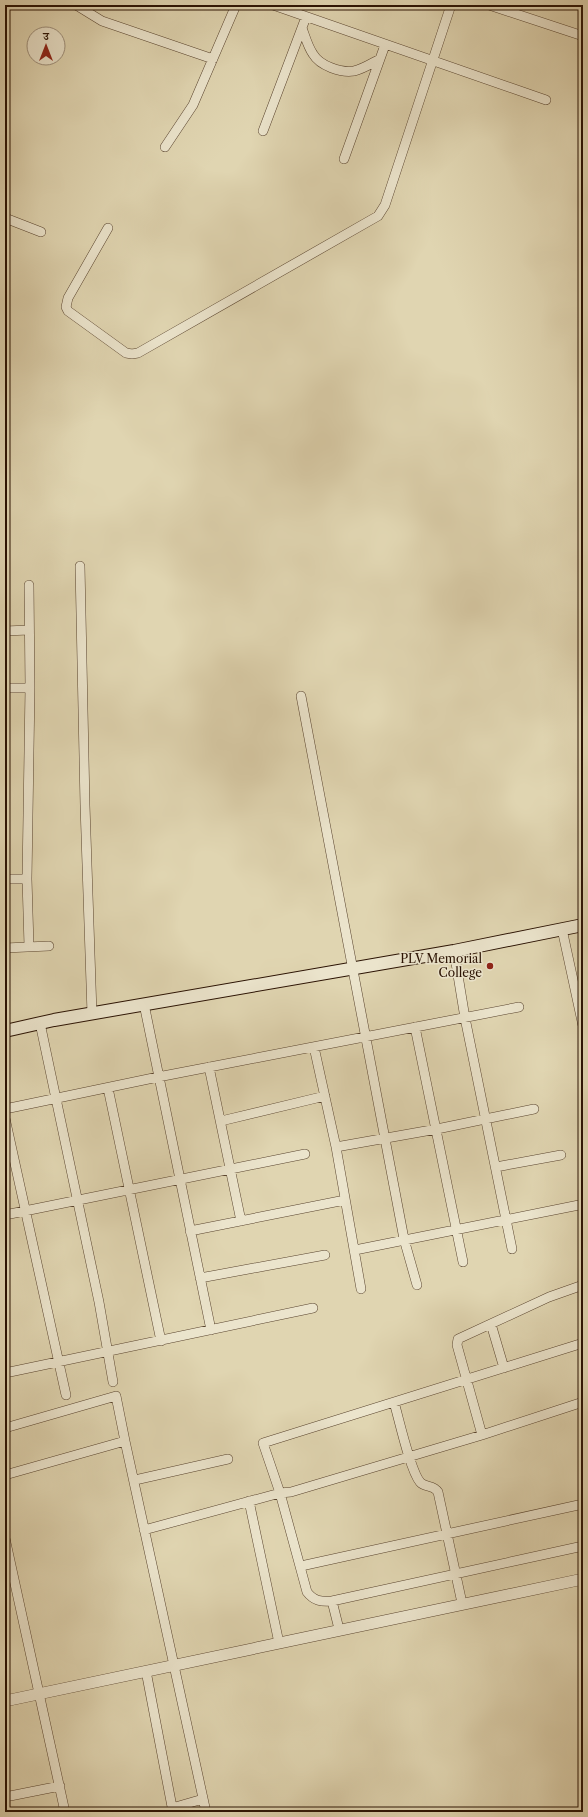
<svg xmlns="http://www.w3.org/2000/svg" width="588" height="1817" viewBox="0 0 588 1817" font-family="'Libre Caslon Text','Noto Serif Devanagari',serif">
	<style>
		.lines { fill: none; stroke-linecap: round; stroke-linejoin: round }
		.minor-casing { stroke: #58432e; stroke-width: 10 }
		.tertiary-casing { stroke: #58432e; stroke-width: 12 }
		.secondary-casing { stroke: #2a1203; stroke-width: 14 }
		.minor { stroke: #ebe4cc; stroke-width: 9 }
		.tertiary { stroke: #ebe4cc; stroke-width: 11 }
		.secondary { stroke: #ebe4cc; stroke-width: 12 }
		.poi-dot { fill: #8f2418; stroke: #ebe4cc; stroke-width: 1.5 }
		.labels { text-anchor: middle; stroke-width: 3; stroke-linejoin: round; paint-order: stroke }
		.poi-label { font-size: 12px; fill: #2a1203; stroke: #ebe4cc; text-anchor: end }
	</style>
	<rect width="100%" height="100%" fill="#e0d5b1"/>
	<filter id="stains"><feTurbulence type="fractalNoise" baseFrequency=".005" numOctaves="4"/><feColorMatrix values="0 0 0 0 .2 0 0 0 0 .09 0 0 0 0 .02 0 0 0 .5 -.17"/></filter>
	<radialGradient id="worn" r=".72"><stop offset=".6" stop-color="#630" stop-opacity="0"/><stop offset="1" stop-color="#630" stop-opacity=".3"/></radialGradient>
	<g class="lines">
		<g class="minor-casing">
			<path id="minor" d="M76,5L102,21L213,59
				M273,5L546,100
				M489,5L583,36
				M302,28C305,36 308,47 313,54C320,66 341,73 354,71C363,69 372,63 380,59
				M263,131L306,17
				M165,147L193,105L236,5
				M344,159L385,45
				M5,218L41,232
				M108,228L68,298L66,307L68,311L126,353L132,354L138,353L378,216L385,205L451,5
				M80,566L85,805L92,1014
				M5,631L29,630
				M5,688H30
				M301,696L404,1239L417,1285
				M5,879H27
				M562,929L583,1026
				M29,946L27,879L30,688L29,585
				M5,948L49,946
				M454,951L465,1018L512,1249
				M144,1004L211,1330
				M40,1023L99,1302L113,1382
				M415,1027L463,1262
				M314,1047L336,1147L361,1289
				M209,1067L241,1221
				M108,1088L161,1341
				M5,1109L158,1077L519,1007
				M5,1118L66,1395
				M221,1121L325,1096
				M336,1147L437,1129L534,1109
				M496,1167L561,1155
				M5,1215L305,1154
				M190,1231L345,1200
				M355,1250L579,1205
				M200,1278L325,1255
				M491,1324L504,1368
				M583,1343L263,1443L280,1493L307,1592C314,1601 321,1602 332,1601L583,1546
				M5,1373L313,1308
				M394,1402C399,1419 410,1470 420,1482C425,1488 433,1484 438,1492L462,1603
				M5,1428L116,1396L125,1441L5,1475
				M482,1435L457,1345L458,1339L549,1297L583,1285
				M125,1441L206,1812
				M135,1480L228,1459
				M249,1501L279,1643
				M144,1530L280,1493L291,1492L482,1435L583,1402
				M5,1538L65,1812
				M301,1566L583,1504
				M332,1601L339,1629
				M146,1671L173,1812
				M5,1797L60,1786
				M172,1808L203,1799"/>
		</g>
		<g class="tertiary-casing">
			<path id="tertiary" d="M5,1701L583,1579"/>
		</g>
		<g class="secondary-casing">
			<path id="secondary" d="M5,1031L54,1020L454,951L583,925"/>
		</g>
		<use href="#minor" class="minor"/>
		<use href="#tertiary" class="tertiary"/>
		<use href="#secondary" class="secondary"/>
	</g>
	<circle class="poi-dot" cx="490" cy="966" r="4"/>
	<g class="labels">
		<g class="poi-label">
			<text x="482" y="963">PLV Memorial<tspan x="482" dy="14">College</tspan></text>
		</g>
	</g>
	<rect width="588" height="1817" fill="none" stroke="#e0d5b1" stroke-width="20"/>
	<rect x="6" y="6" width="576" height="1805" fill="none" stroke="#2a1203" stroke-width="2"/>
	<rect x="10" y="10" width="568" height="1797" fill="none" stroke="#2a1203"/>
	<g transform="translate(46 46)"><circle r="19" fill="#ebe4cc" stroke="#9e907c"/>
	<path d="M0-3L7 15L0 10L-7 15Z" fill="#8f2418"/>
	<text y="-6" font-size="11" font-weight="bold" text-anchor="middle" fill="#2a1203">उ</text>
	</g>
	<rect width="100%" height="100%" filter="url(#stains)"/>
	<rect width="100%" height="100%" fill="url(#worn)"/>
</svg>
